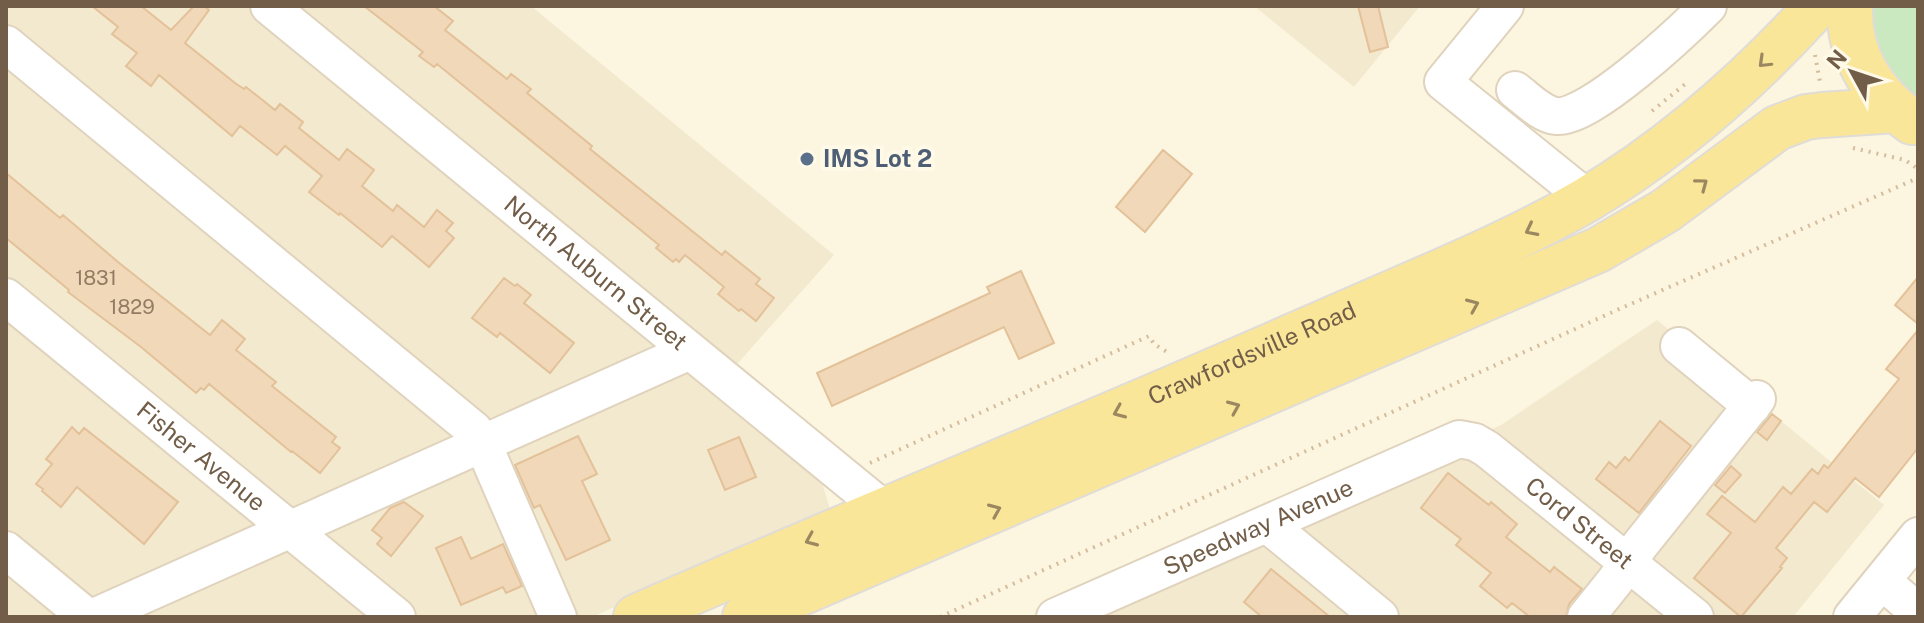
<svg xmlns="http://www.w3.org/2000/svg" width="1924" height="623" viewBox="0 0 1924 623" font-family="'Public Sans',sans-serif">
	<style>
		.residential { fill: #f3e9cf }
		.green { fill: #cae9c0 }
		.building { fill: #f1d8b9; stroke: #e3c199; stroke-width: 2 }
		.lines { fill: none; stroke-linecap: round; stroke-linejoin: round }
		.minor-casing { stroke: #e0d3bd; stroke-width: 40 }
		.major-casing { stroke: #e0dcd7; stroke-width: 48 }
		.path { stroke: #d5bc9c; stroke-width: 4; stroke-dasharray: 2 6; stroke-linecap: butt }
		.minor { stroke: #fff; stroke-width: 36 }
		.major { stroke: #fae699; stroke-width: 44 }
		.oneway { stroke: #9b8760 }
		.service-dot { fill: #5c6f8a; stroke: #fff9e7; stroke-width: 3 }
		.labels { text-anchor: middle; stroke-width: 8; stroke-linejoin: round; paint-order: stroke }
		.number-label { font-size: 20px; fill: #927c64 }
		.service-label { font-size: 24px; font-weight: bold; fill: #4e5e75; stroke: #fff9e7; text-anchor: start }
		.street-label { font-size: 24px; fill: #725e48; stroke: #fff9e7 }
	</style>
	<rect width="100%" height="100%" fill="#fcf6e1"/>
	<path class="residential" d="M6,6H531L834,255L714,390L820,476L831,512L592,617H6Z
		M1254,6H1420L1354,87Z
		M1657,320L1884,505L1793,617H1085L1501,425Z"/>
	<path class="green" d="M1850,6H1918V124Z"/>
	<path class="building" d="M92,6H141L171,30L194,6H204L209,10L185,43L235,83L244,89L246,87L275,110L280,104L303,122L299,128L339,160L347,149L374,170L362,186L393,211L397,205L424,227L437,210L453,223L446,231L454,238L429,267L392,236L382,247L340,213L339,215L309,192L322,176L285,146L277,155L240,126L232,136L159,75L151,86L126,66L137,53L112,34L118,27Z
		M364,6H434L453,21L445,30L507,79L511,74L531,89L527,93L592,146L590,149L722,255L725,251L760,279L756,284L774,298L756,321L741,309L739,311L718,294L724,287L685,255L679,262L676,259L673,262L656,248L659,245L437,64L434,67L419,56L423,52Z
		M1358,6H1378L1388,47L1370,52Z
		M1163,150L1192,174L1145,232L1116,207Z
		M6,173L60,218L63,215L118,262L210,335L222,320L245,339L236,350L276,382L272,386L336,437L332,442L340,448L320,473L292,451L291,452L209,384L204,390L201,388L196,393L141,347L68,292L69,290L6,238Z
		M1021,271L1054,343L1019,359L1004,327L832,406L817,373L990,293L987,287Z
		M1918,277V324L1895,305Z
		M504,278L515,286L517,284L531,295L524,303L574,343L550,373L500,333L497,337L472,318Z
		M1918,330V448L1879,497L1855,478L1827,512L1814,502L1776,548L1787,558L1780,567L1782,568L1741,617L1694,578L1731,533L1707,514L1722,496L1755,522L1783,487L1791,494L1812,469L1818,474L1824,465L1828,468L1899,379L1886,369Z
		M1772,414L1781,421L1767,440L1757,432Z
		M1660,421L1691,446L1639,513L1596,479L1609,462L1616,468L1625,457L1629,461Z
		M72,427L79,434L84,428L178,502L144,544L77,487L61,507L42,491L43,489L36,484L52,464L46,459Z
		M578,436L597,474L582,481L610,540L566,560L540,505L534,508L515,465Z
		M739,437L756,477L725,490L708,450Z
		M1731,466L1741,475L1725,493L1715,485Z
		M1448,473L1489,505L1491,502L1517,524L1506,537L1550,572L1554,567L1582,589L1569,604L1566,617H1530L1512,603L1507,608L1480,586L1491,573L1456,545L1461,539L1421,508Z
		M404,502L423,516L391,556L377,544L382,538L372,530L390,508Z
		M461,537L471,559L503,544L522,586L506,593L503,587L461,605L436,548Z
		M1271,569L1330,617H1262L1244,602Z"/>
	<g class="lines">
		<g class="minor-casing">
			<g id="minor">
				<path id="s1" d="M269,6L903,525"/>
				<path d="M1505,6L1443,82L1588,199"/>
				<path d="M6,44L474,430L483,444L558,617"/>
				<path d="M1515,90C1527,99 1541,114 1556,116C1589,120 1683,31 1708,6"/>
				<path id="s2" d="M6,297L397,617"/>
				<path d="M1679,346L1752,406"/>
				<path d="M1267,524L1380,617"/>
				<path d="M6,550L87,617"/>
				<path d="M1882,581L1918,612"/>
				<path d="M94,617L690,351"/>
				<path id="s3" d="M1055,617L1459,439L1475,442L1487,449L1695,617"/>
				<path d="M1586,617L1615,581L1640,545L1757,399"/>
				<path d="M1852,617L1918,536"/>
			</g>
		</g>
		<g class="major-casing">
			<g id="major">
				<path d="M1850,6C1848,56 1873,94 1912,122"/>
				<path id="s4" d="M636,617C833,530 1033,449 1231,363C1290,337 1350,311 1410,285C1470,259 1529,233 1586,200C1673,148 1749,81 1817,6"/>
				<path d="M745,617L1598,250L1665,211L1777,128L1806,117L1822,115L1896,110"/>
			</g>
		</g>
		<path class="path" d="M1815,55L1820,82
			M1652,111L1689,81
			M1853,148L1905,160L1918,169
			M870,463L1149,336L1154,344L1167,352
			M940,617L1617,310L1918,178"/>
		<use href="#minor" class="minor"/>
		<use href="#major" class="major"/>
	</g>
	<defs><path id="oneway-chevron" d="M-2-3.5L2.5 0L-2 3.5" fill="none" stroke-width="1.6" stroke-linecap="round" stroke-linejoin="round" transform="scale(2)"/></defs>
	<g class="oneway">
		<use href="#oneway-chevron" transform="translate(1764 62) rotate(136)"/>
		<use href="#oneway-chevron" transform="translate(1702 184) rotate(-37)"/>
		<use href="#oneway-chevron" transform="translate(1531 230) rotate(153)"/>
		<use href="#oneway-chevron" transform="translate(1473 305) rotate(-23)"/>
		<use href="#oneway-chevron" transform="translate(1234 407) rotate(-23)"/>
		<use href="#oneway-chevron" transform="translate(1119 412) rotate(157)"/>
		<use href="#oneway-chevron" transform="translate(995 510) rotate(-23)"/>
		<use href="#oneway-chevron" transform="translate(811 540) rotate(157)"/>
	</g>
	<circle class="service-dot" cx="807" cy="159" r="8"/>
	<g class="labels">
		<g class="number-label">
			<text x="96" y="285">1831</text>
			<text x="132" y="314">1829</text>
		</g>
		<g class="service-label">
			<text x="823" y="167">IMS Lot 2</text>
		</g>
		<g class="street-label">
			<text dy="8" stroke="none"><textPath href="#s1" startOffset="422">North Auburn Street</textPath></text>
			<text dy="8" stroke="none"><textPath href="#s4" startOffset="670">Crawfordsville Road</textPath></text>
			<text dy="8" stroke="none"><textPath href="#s2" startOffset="252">Fisher Avenue</textPath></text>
			<text dy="8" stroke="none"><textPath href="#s3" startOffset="590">Cord Street</textPath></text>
			<text dy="8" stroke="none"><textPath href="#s3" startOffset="222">Speedway Avenue</textPath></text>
		</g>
	</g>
	<rect width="1924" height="623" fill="none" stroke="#725e48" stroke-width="16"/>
	<g transform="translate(1852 72) rotate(310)" stroke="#fff9e7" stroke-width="6" paint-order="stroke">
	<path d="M0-6L14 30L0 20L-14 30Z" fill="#725e48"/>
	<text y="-12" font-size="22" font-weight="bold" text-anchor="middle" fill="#725e48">N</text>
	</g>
</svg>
